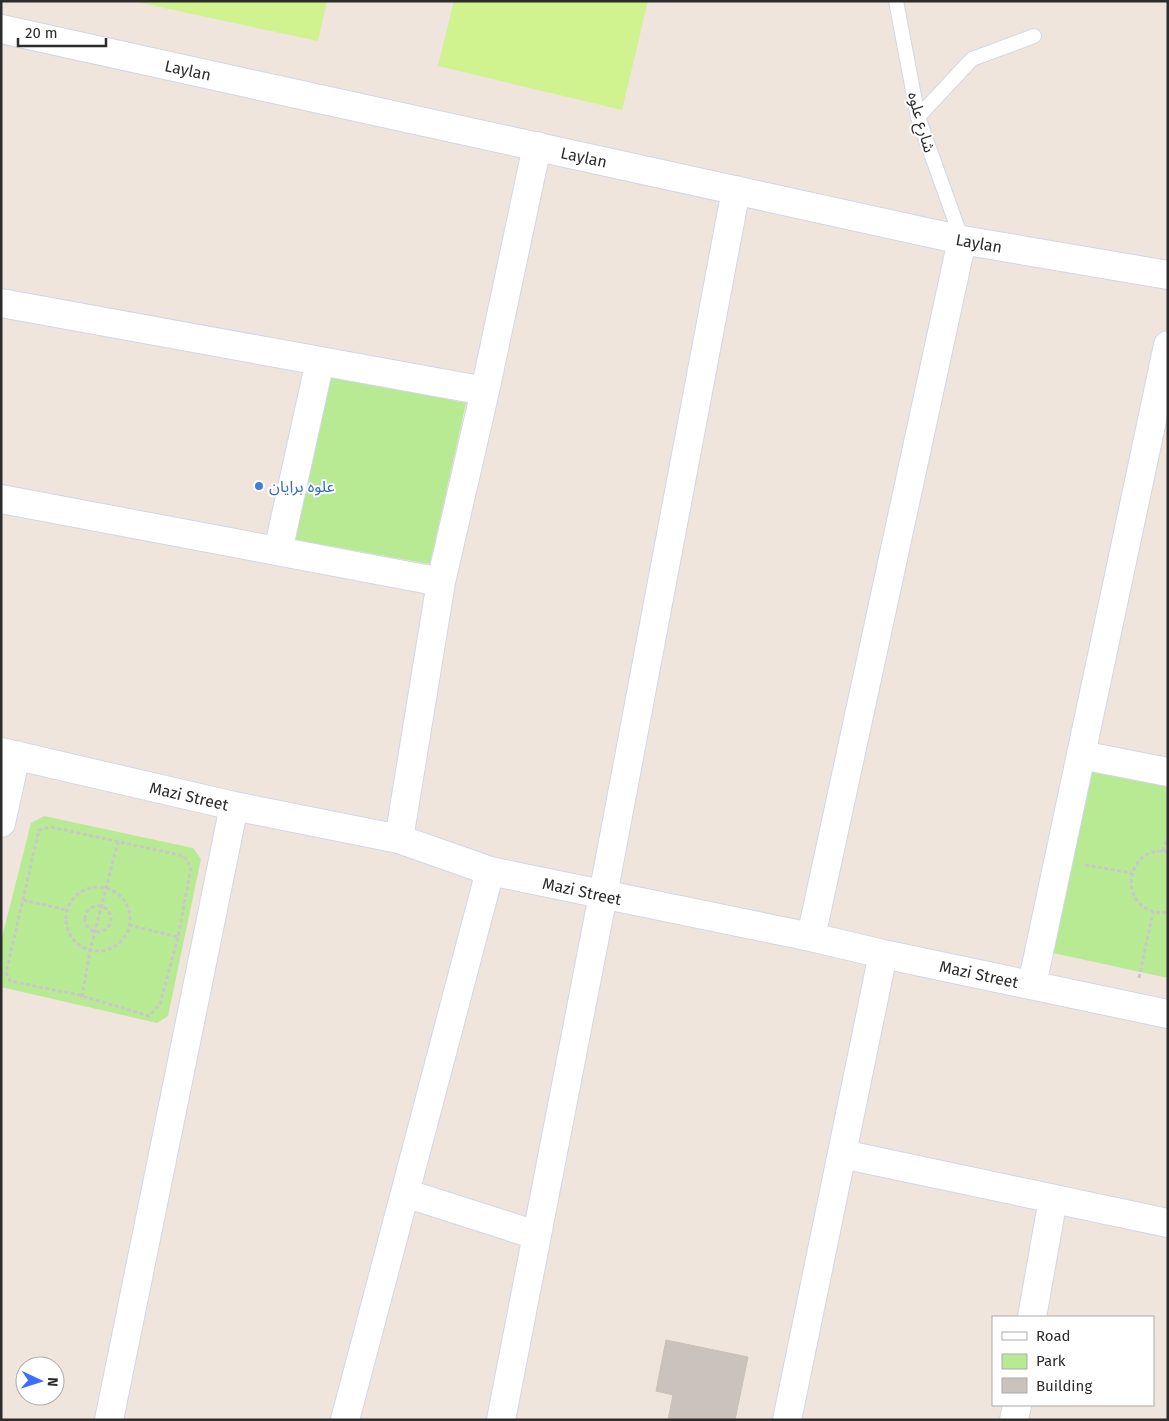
<svg xmlns="http://www.w3.org/2000/svg" width="1169" height="1421" viewBox="0 0 1169 1421" font-family="'Fira Sans','Noto Sans Arabic',sans-serif">
	<style>
		.green { fill: #b8ea94 }
		.pitch { fill: #d0f28f }
		.building { fill: #cac2bc; stroke: #cac1b6 }
		.lines { fill: none; stroke-linecap: round; stroke-linejoin: round }
		.lane-casing { stroke: #d1d7e6; stroke-width: 16 }
		.street-casing { stroke: #d1d7e6; stroke-width: 30 }
		.path { stroke: #c8c8c8; stroke-width: 3; stroke-dasharray: 4 2.5; stroke-linecap: butt }
		.lane { stroke: #fff; stroke-width: 14 }
		.street { stroke: #fff; stroke-width: 28 }
		.shop-dot { fill: #3f7fe0; stroke: #fff; stroke-width: 2 }
		.labels { text-anchor: middle; stroke-width: 4; stroke-linejoin: round; paint-order: stroke }
		.street-label { font-size: 16px; fill: #2c2c2c; stroke: #fff }
		.shop-label { font-size: 16px; fill: #366cbe; stroke: #fff; text-anchor: start }
	</style>
	<rect width="100%" height="100%" fill="#efe5dc"/>
	<path class="green" d="M328,374L466,403L430,564L291,539Z
		M1093,765L1168,781V978L1053,953Z
		M44,816L193,848L201,859L168,1016L157,1023L1,987V941L31,823Z"/>
	<path class="pitch" d="M132,1H327L318,41Z
		M454,1H648L622,110L438,66Z"/>
	<path class="building" d="M666,1340L748,1357L735,1420H668L673,1395L656,1391Z"/>
	<g class="lines">
		<g class="lane-casing">
			<path id="lane" d="M896,1L918,117L962,240
				M918,117L972,59L1034,36"/>
		</g>
		<g class="street-casing">
			<path id="street" d="M1,29L962,240L1168,275
				M1,303L485,391
				M1,499L441,582
				M278,551L320,361
				M1,752L234,806L399,839L490,871L811,937L883,954L1168,1014
				M1081,755L1168,772
				M1,823L16,755
				M399,839L441,582L485,391L537,146
				M811,937L962,240
				M1032,985L1168,345
				M842,1154L1168,1223
				M405,1193L536,1235
				M1032,1317L1053,1199
				M109,1420L234,806
				M345,1420L490,871
				M501,1420L603,895L736,190
				M787,1420L883,954
				M1014,1420L1017,1405"/>
		</g>
		<path class="path" d="M51,827L184,856L191,867L178,937L160,1004L149,1016L79,995L10,981L6,973L39,830Z
			M1163,851L1168,835
			M1168,852C1133,843 1116,895 1149,910C1155,913 1161,913 1168,912
			M1085,865L1132,873
			M66 919a32 32 0 1 1 64 0a32 32 0 1 1-64 0Z
			M23,900L67,910
			M85 919a13 13 0 1 1 26 0a13 13 0 1 1-26 0Z
			M129,925L178,937
			M1139,978L1153,912
			M82,997L90,950L118,842"/>
		<use href="#lane" class="lane"/>
		<use href="#street" class="street"/>
	</g>
	<circle class="shop-dot" cx="259" cy="486" r="5"/>
	<g class="labels">
		<g class="street-label">
			<text transform="translate(188 70) rotate(12)" y="6">Laylan</text>
			<text transform="translate(922 122) rotate(74)" y="6">شارع علوه</text>
			<text transform="translate(584 157) rotate(12)" y="6">Laylan</text>
			<text transform="translate(979 243) rotate(10)" y="6">Laylan</text>
			<text transform="translate(189 796) rotate(13)" y="6">Mazi Street</text>
			<text transform="translate(582 891) rotate(12)" y="6">Mazi Street</text>
			<text transform="translate(979 974) rotate(12)" y="6">Mazi Street</text>
		</g>
		<g class="shop-label">
			<text x="269" y="492">علوه برايان</text>
		</g>
	</g>
	<rect width="1169" height="1421" fill="none" stroke="#2c2c2c" stroke-width="5"/>
	<rect x="992" y="1316" width="162" height="90" fill="#ffffff" stroke="#ababab"/>
	<rect x="1002" y="1332" width="25" height="8" fill="#ffffff" stroke="#ababab"/>
	<text x="1036" y="1341" font-size="15" fill="#2c2c2c">Road</text>
	<rect x="1002" y="1354" width="25" height="15" fill="#b8ea94" stroke="#ababab"/>
	<text x="1036" y="1366" font-size="15" fill="#2c2c2c">Park</text>
	<rect x="1002" y="1378" width="25" height="15" fill="#cac2bc" stroke="#ababab"/>
	<text x="1036" y="1391" font-size="15" fill="#2c2c2c">Building</text>
	<g transform="translate(40 1381) rotate(94)"><circle r="24" fill="#ffffff" stroke="#ababab"/>
	<path d="M0-4L9 19L0 12L-9 19Z" fill="#396eff"/>
	<text y="-8" font-size="14" font-weight="bold" text-anchor="middle" fill="#2c2c2c">N</text>
	</g>
	<path d="M18 38v8h88v-8" fill="none" stroke="#2c2c2c" stroke-width="2.5"/>
	<text x="25" y="38" font-size="15" fill="#2c2c2c" stroke="#ffffff" stroke-width="4" paint-order="stroke">20 m</text>
</svg>
